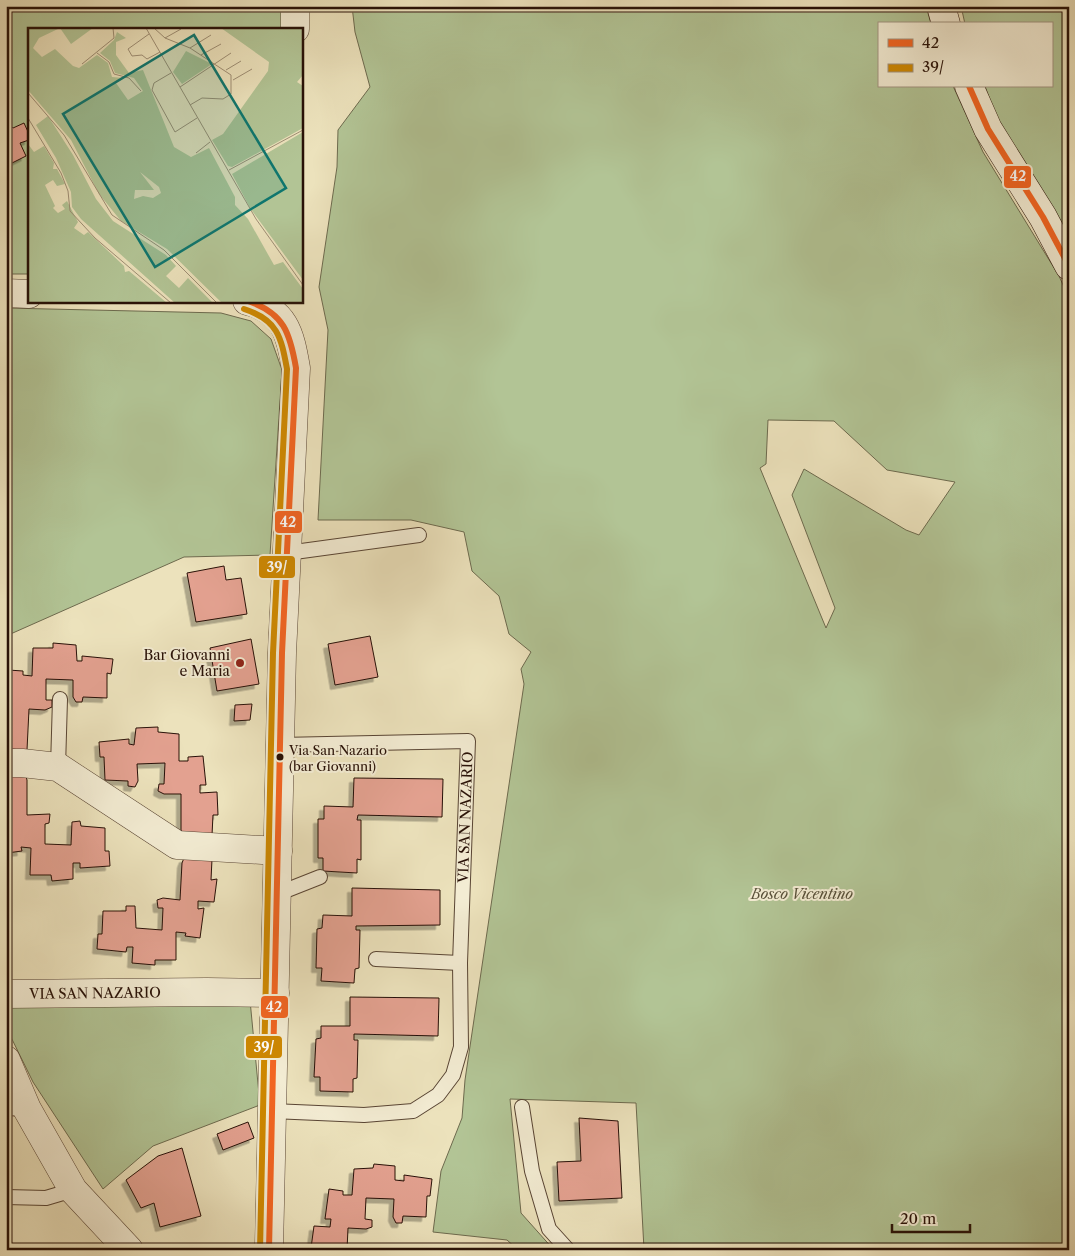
<svg xmlns="http://www.w3.org/2000/svg" width="1075" height="1256" viewBox="0 0 1075 1256" font-family="'Libre Caslon Text',serif">
	<style>
		.green { fill: #b2c495; stroke: #6d6a4e; fill-rule: evenodd }
		.building { fill: #e3a190; stroke: #281107; filter: url(#shadow) }
		.lines { fill: none; stroke-linecap: round; stroke-linejoin: round }
		.service-casing { stroke: #594534; stroke-width: 16 }
		.minor-casing { stroke: #594534; stroke-width: 29 }
		.secondary-casing { stroke: #281107; stroke-width: 29 }
		.service { stroke: #f3ecd3; stroke-width: 14 }
		.minor { stroke: #f3ecd3; stroke-width: 28 }
		.secondary { stroke: #f3ecd3; stroke-width: 28 }
		.bus-1-casing { stroke: #f3ecd3; stroke-width: 10 }
		.bus-2-casing { stroke: #f3ecd3; stroke-width: 10 }
		.bus-1 { stroke: #f26522; stroke-width: 6 }
		.bus-2 { stroke: #ce8801; stroke-width: 6 }
		.poi-dot { fill: #8f2418; stroke: #f3ecd3; stroke-width: 2 }
		.bus-dot { fill: #281107; stroke: #f3ecd3; stroke-width: 2 }
		.labels { text-anchor: middle; stroke-width: 4; stroke-linejoin: round; paint-order: stroke }
		.bus-label { font-size: 13px; fill: #281107; stroke: #f3ecd3; text-anchor: start }
		.poi-label { font-size: 14px; fill: #281107; stroke: #f3ecd3; text-anchor: end }
		.street-label { font-size: 14px; fill: #281107; stroke: #f3ecd3 }
		.park-label { font-size: 14px; font-style: italic; fill: #585039; stroke: #f3ecd3 }
		.inset-road { fill: none; stroke: #9e8e74; stroke-width: 1 }
		.view { fill: #0f766e; fill-opacity: 0.15; stroke: #0f766e; stroke-width: 2.5 }
		.inset-edge { fill: none; stroke: #281107; stroke-width: 2.5 }
		.line-badge { stroke: #f3ecd3; stroke-width: 2 }
		.badge-label { font-size: 14px; text-anchor: middle; font-weight: bold; fill: #fff }
	</style>
	<defs>
		<filter id="shadow"><feDropShadow dx="-4.5" dy="4.5" stdDeviation="0" flood-color="#0004"/></filter>
	</defs>
	<rect width="100%" height="100%" fill="#ece2bc"/>
	<filter id="stains"><feTurbulence type="fractalNoise" baseFrequency=".004" numOctaves="4"/><feColorMatrix values="0 0 0 0 .2 0 0 0 0 .09 0 0 0 0 .02 0 0 0 .5 -.17"/></filter>
	<radialGradient id="worn" r=".72"><stop offset=".6" stop-color="#630" stop-opacity="0"/><stop offset="1" stop-color="#630" stop-opacity=".3"/></radialGradient>
	<path class="green" d="M6,6H286V29H29V274H6Z
		M352,6H926L931,24H879V86H953L983,152L1059,276L1069,298V1250H580L577,1247L644,1249L636,1103L510,1099L521,1213L554,1250H518L507,1240L433,1232L441,1171L462,1118L465,1080L524,684L521,669L531,652L509,634L499,596L472,571L464,532L411,520H318L328,330L319,287L337,167L338,130L370,87L355,32ZM768,420L834,421L887,470L955,482L919,535L906,530L804,469L792,495L835,608L826,628L760,468L766,464Z
		M961,6H1069V236L999,125L985,86H1051V24H965Z
		M6,308L221,313L251,321L271,339L282,370L270,555L184,557L6,636Z
		M250,1000L260,1105L153,1146L103,1189L33,1082L6,1027V1005Z"/>
	<path class="building" d="M24,123L29,134V140L20,143L26,156L6,166V127L10,125L13,128Z
		M224,566L226,580L241,578L247,614L196,622L187,573Z
		M370,636L378,677L335,685L328,644Z
		M251,639L259,684L217,691L210,648Z
		M53,643L76,645L77,661H82V656L113,659L111,674L107,673V698L83,697L82,702H76L73,697V680L46,679V700H52V707L45,710L29,709L27,750L6,749V707H10L11,699H6L8,670L23,671V675L32,676L33,648H53Z
		M252,704L250,720L234,721L235,705Z
		M158,727V732L179,734V761H188V757L203,756L206,785H200V793L217,792L218,815H213L212,835H183L181,830V794H164L158,791L159,784H164L165,763L137,764L138,781L135,787L128,786V781L105,780L104,757H100L99,742L129,739V744L134,745L136,728Z
		M6,773H25L27,780V815L50,814L49,823L45,824V844L71,845L72,822L80,821L81,826L105,828V851H109L110,866L80,868V863H73V879L52,881L51,875H30L31,848L21,847L22,851L7,853L6,822H9V816H6Z
		M354,778L443,779L442,817L358,815L357,820H361V860L357,859V873L323,871V858H318V819H324V806L353,807Z
		M184,858L212,859L211,880L217,879L214,902L198,901V909L204,908L200,938L185,936L186,933L176,932V960H155V965L132,963L133,947H127L126,952L97,949L98,934H102L103,911H126V906H135L136,928L162,930L163,908H158L157,900L163,898L180,900L182,863Z
		M352,888L440,890V925L356,926V930H360L359,968L355,969L354,983L321,981L322,968H316L317,929L322,928L323,915L352,916Z
		M350,997L439,998L438,1036L354,1034V1040H358L357,1078L353,1079V1092L320,1091V1077H314L316,1039L321,1038V1026H350Z
		M579,1118L618,1121L622,1198L559,1201L557,1162L581,1161Z
		M248,1122L254,1138L223,1150L217,1134Z
		M182,1148L201,1216L160,1227L154,1203L141,1208L126,1180L158,1156Z
		M374,1164L395,1166V1180L404,1181V1175L432,1179L430,1196H427L426,1217L403,1216L402,1223H396L393,1217L394,1199L366,1198L365,1219L372,1220V1227L366,1229L348,1228L347,1250H318V1248H311L314,1226L330,1227L331,1219H325L329,1189L343,1191V1195H352L354,1169L373,1168Z
		M477,1247V1250H455V1248Z"/>
	<g class="lines">
		<g class="service-casing">
			<g id="service">
				<path d="M287,553L419,535"/>
				<path d="M58,767L60,699"/>
				<path d="M277,894L320,877"/>
				<path d="M376,959L460,963"/>
				<path d="M522,1107L532,1171L549,1229L568,1250"/>
				<path d="M6,1108L27,1109"/>
				<path id="s1" d="M272,1111L364,1115L413,1111L438,1095L453,1075L461,1047L460,963L468,741L280,745"/>
				<path d="M6,1197L46,1198L73,1190"/>
			</g>
		</g>
		<g class="minor-casing">
			<g id="minor">
				<path d="M295,29V6"/>
				<path d="M6,293L29,294"/>
				<path d="M247,301C285,310 290,333 296,368L282,653L269,1250"/>
				<path d="M6,763H22L58,767L177,845L278,851"/>
				<path id="s2" d="M6,994L207,992L275,993"/>
				<path d="M6,1060L27,1109L73,1190L129,1250"/>
			</g>
		</g>
		<g class="secondary-casing">
			<path id="secondary" d="M941,6L946,24
				M969,86L988,129L1043,217L1069,266"/>
		</g>
		<use href="#service" class="service"/>
		<use href="#minor" class="minor"/>
		<use href="#secondary" class="secondary"/>
		<g class="bus-1-casing">
			<path id="bus-1" d="M969,86L988,129L1043,217L1069,266
				M248,301C284,313 290,333 296,368L282,653L269,1250"/>
		</g>
		<g class="bus-2-casing">
			<path id="bus-2" d="M244,309C278,320 281,337 287,369L273,653L260,1250"/>
		</g>
		<use href="#bus-1" class="bus-1"/>
		<use href="#bus-2" class="bus-2"/>
	</g>
	<circle class="poi-dot" cx="240" cy="663" r="5"/>
	<circle class="bus-dot" cx="280" cy="757" r="4.5"/>
	<g class="labels">
		<g class="bus-label">
			<text x="289" y="755">Via San Nazario<tspan x="289" dy="16">(bar Giovanni)</tspan></text>
		</g>
		<g class="poi-label">
			<text x="230" y="660">Bar Giovanni<tspan x="230" dy="16">e Maria</tspan></text>
		</g>
		<g class="street-label">
			<text dy="5" stroke="none"><textPath href="#s1" startOffset="455">VIA SAN NAZARIO</textPath></text>
			<text dy="5" stroke="none"><textPath href="#s2" startOffset="89">VIA SAN NAZARIO</textPath></text>
		</g>
		<g class="park-label">
			<text x="802" y="899">Bosco Vicentino</text>
		</g>
	</g>
	<g transform="translate(28 28)">
		<rect width="275" height="275" fill="#ece2bc"/>
		<path d="M0,0H65L43,16L32,0L11,10L5,20L14,29L27,21L45,38L51,40L69,27L80,35L84,49L96,50L88,55L100,72L115,63L106,50L87,45L82,33L72,25L86,12L89,4L98,10L88,14V27L101,45L115,42L146,119L163,129L181,120L207,169V177L220,191L246,237L255,234L275,261V275H194L139,221L93,193L71,166L43,112L0,62ZM112,144L131,159L133,165L125,170L115,168L106,171L107,162H126ZM193,0H275V47L269,54L275,58V100L204,139L200,138L184,112L195,106L240,43L241,34ZM158,23L184,36L154,56L145,44ZM20,88L45,127L68,171L85,193L138,227L148,238L138,248L151,260L160,250L185,275H147L53,191L44,179L43,164L28,130L8,97ZM275,104V252L222,180L204,146ZM0,116L6,124L16,118L26,135L25,141H29L37,156L29,158L25,152L17,157L27,178L25,180L30,185L37,181L34,177L39,173L50,194L46,200L56,207L60,204L96,238L97,244L101,243L139,275H0Z" fill="#b2c495" fill-rule="evenodd"/>
		<path class="inset-road" d="M118,0L228,191L275,257M126,0L137,10L162,20L203,47V66L195,71L174,70L162,77M121,6L100,21L104,28L114,27L119,31L132,24M137,10L153,1M162,20L183,7M69,25L81,34L86,46L101,50L113,63M173,27L193,16M54,36L86,10L85,0M198,42L213,33M143,45L126,55L124,62L147,104L169,90M205,52L224,41M152,59L203,25M0,65L36,107L84,187L136,222L189,275M0,90L33,145L40,163L42,183L67,210L143,275M168,125L182,114M201,142L275,102"/>
		<path class="view" d="M166,7L258,160L127,239L35,86Z"/>
		<rect width="275" height="275" class="inset-edge"/>
	</g>
	<g class="line-badge">
		<rect x="1003" y="165" width="29" height="24" rx="5" fill="#f26522"/>
		<rect x="274" y="510" width="29" height="24" rx="5" fill="#f26522"/>
		<rect x="258" y="555" width="38" height="24" rx="5" fill="#ce8801"/>
		<rect x="260" y="995" width="29" height="24" rx="5" fill="#f26522"/>
		<rect x="245" y="1035" width="38" height="24" rx="5" fill="#ce8801"/>
	</g>
	<g class="badge-label">
		<text x="1018" y="181">42</text>
		<text x="288" y="527">42</text>
		<text x="277" y="572">39/</text>
		<text x="274" y="1012">42</text>
		<text x="264" y="1052">39/</text>
	</g>
	<rect width="1075" height="1256" fill="none" stroke="#ece2bc" stroke-width="25"/>
	<rect x="8" y="8" width="1060" height="1241" fill="none" stroke="#281107" stroke-width="2.5"/>
	<rect x="12" y="12" width="1050" height="1231" fill="none" stroke="#281107"/>
	<rect x="878" y="22" width="175" height="65" fill="#f3ecd3" stroke="#a29481"/>
	<rect x="888" y="39" width="25" height="8" fill="#f26522" stroke="#a29481"/>
	<text x="922" y="48" font-size="15" fill="#281107">42</text>
	<rect x="888" y="64" width="25" height="8" fill="#ce8801" stroke="#a29481"/>
	<text x="922" y="72" font-size="15" fill="#281107">39/</text>
	<path d="M892 1224v8h78v-8" fill="none" stroke="#281107" stroke-width="2.5"/>
	<text x="900" y="1224" font-size="15" fill="#281107" stroke="#f3ecd3" stroke-width="4" paint-order="stroke">20 m</text>
	<rect width="100%" height="100%" filter="url(#stains)"/>
	<rect width="100%" height="100%" fill="url(#worn)"/>
</svg>
